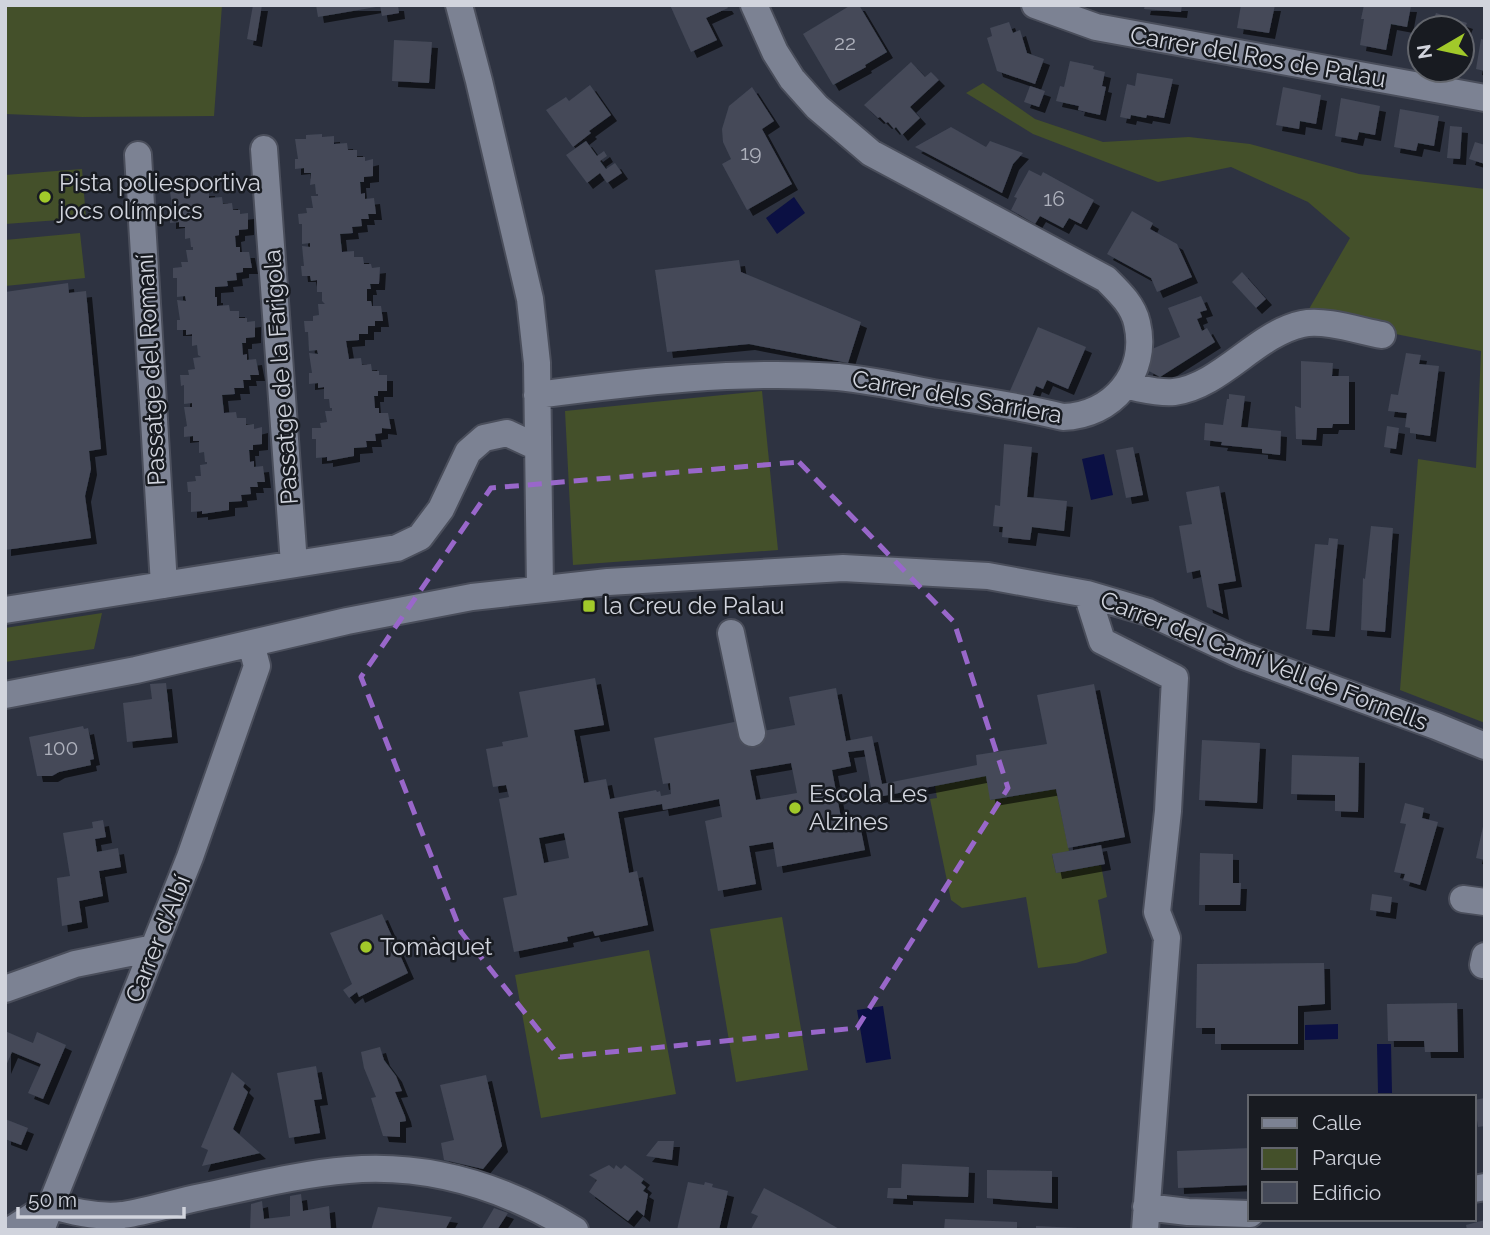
<svg xmlns="http://www.w3.org/2000/svg" width="1490" height="1235" viewBox="0 0 1490 1235" font-family="Raleway,sans-serif">
	<style>
		.green { fill: #44502a }
		.water { fill: #0b1043 }
		.building { fill: #444958; fill-rule: evenodd; filter: url(#shadow) }
		.lines { fill: none; stroke-linecap: round; stroke-linejoin: round }
		.minor-casing { stroke: #4a4e5b; stroke-width: 30 }
		.minor { stroke: #7c8293; stroke-width: 26 }
		.marked { fill: none; stroke: #9967ca; stroke-width: 5; stroke-dasharray: 14 9; stroke-linejoin: round }
		.poi-dot { fill: #a1c92a; stroke: #181b21; stroke-width: 2.5 }
		.labels { text-anchor: middle; stroke-width: 5; stroke-linejoin: round; paint-order: stroke }
		.number-label { font-size: 21px; fill: #aeb1bc }
		.street-label { font-size: 24px; fill: #d1d4dd; stroke: #181b21 }
		.poi-label { font-size: 24px; fill: #d1d4dd; stroke: #181b21; text-anchor: start }
	</style>
	<defs>
		<filter id="shadow"><feDropShadow dx="6" dy="6" stdDeviation="0" flood-color="#0009"/></filter>
	</defs>
	<rect width="100%" height="100%" fill="#2e3341"/>
	<path class="green" d="M5,5H222L214,116L82,117L5,114Z
		M983,83L1035,119L1103,142L1189,137L1250,144L1359,174L1485,189V723L1400,690L1418,459L1476,468L1481,351L1305,316L1350,238L1308,202L1231,167L1158,182L1033,134L966,93Z
		M82,169L86,218L5,224V175Z
		M80,233L85,278L5,286V240Z
		M762,391L778,550L573,565L565,411Z
		M102,613L94,649L5,662V628Z
		M986,776L991,800L1056,789L1069,851L1052,855L1056,873L1101,865L1107,897L1098,900L1107,953L1076,963L1038,968L1026,897L962,908L951,900L930,799L937,798L935,786Z
		M782,917L808,1070L736,1082L710,929Z
		M649,950L676,1094L541,1118L515,975Z"/>
	<path class="water" d="M794,197L805,213L777,234L766,218Z
		M1104,454L1113,495L1091,500L1082,459Z
		M883,1006L891,1059L866,1063L857,1010Z
		M1338,1024V1039L1305,1040V1025Z
		M1377,1044H1391L1392,1093H1378Z"/>
	<path class="building" d="M253,5H262L256,41L247,39Z
		M316,5H376V7L318,17Z
		M380,5H398L399,13L382,16Z
		M670,5H726L728,8L706,18L717,40L691,52Z
		M851,5H859L887,52L865,65L866,67L833,85L803,34Z
		M1145,5H1182L1181,12L1144,9Z
		M1241,5H1275L1269,33L1237,28Z
		M1364,5L1411,6L1407,27L1391,24L1386,50L1360,45L1364,19H1361Z
		M1436,13L1467,23L1462,35V28H1431Z
		M1009,22L1013,33L1020,30L1027,53L1044,59L1035,84L997,71L987,38L992,36L990,28Z
		M1481,39L1485,40V71L1476,69Z
		M394,40L432,42L429,83L392,81Z
		M1070,61L1094,66L1093,69L1105,72L1102,86L1106,87L1100,115L1078,110L1079,106L1056,101L1060,86L1064,87Z
		M911,62L925,77L931,72L939,80L910,107L920,118L902,135L896,127L894,129L888,122L886,123L880,117L878,118L864,105Z
		M1137,73L1173,79L1164,118L1147,115L1146,118L1131,115L1130,119L1120,117L1127,84L1135,86Z
		M590,85L611,115L589,131L591,133L573,147L546,110L566,97L569,101Z
		M1030,86L1045,91L1039,107L1024,102Z
		M752,87L774,121L762,129L792,184L747,210L722,164L731,159L723,142L722,129L729,106Z
		M1283,87L1321,95L1316,124L1300,121L1299,129L1276,125Z
		M1341,98L1380,106L1375,135L1359,132L1357,140L1335,136Z
		M1400,109L1439,116L1434,146L1418,143L1416,151L1394,147Z
		M1450,126L1462,127L1460,159L1447,158Z
		M951,127L986,147L990,141L1023,153L1013,164L1002,193L915,147Z
		M322,134V137L334,136V144L347,143L348,150H357V157H365V161L373,159V176L364,177V182H360L361,194L365,193V199L374,198L376,214H368L369,219H361L362,226L352,227L353,233L340,234L342,252L354,251V257H363L364,264H371L372,268L380,267L379,284H370L371,289H367V301H371L372,306H381L383,321H375V326H368V334H359V340L346,341L349,359L361,358L362,365L371,364L372,371H379V375H387V391H378V396H374L375,408H379V413H388L391,429L382,428V433L375,434L376,441H366L367,447L354,448V456L327,461V457L316,458V439H312V428H321L320,423L327,422L325,411H332V408H330L329,399H324V387L318,388V383L309,384V373H312L309,353L318,354L317,350L309,351L308,332H305L304,321H313V316L319,315L318,304H325L322,301V292H317V280L311,281L310,276H302L301,266H304L302,246L310,247V243L302,244V224H299L298,214L307,213L306,208H313L311,196H318V194H316L315,184L310,185L311,173H304V168L295,169V159H298L295,139H306V135Z
		M586,141L597,156L604,151L607,156L600,161L606,169L615,163L622,173L607,183L600,173L587,183L566,155Z
		M1475,142L1485,145V164L1469,159Z
		M1029,170L1041,176L1043,172L1094,200L1081,224L1069,218L1063,228L1040,216L1035,224L1011,210L1017,198L1014,197Z
		M198,188V190H209V198L222,197L223,204L232,203L233,210H240V214L248,213V229L239,230V235L235,236L236,247H240V252H249L252,268H243V272L236,273L237,280L227,281L228,286L215,287V297H217V306L229,305L230,311H239V318H247V322L255,321V337L246,338V343H242L243,355L247,354V360L256,359L259,375H250L251,380H243L244,388H234L235,394L222,395L224,413L236,412L237,418H246V425L254,424V429L262,427V444L253,445V450H249L250,462L254,461V467L263,466L265,482H257L258,487H250L251,494L241,495L242,501L229,502V510L202,514V511L191,512V492H188L187,482L196,481L195,476H201L200,465L207,464V462H205L204,452L199,453V441H193V436L184,437V427L187,426L184,407H192V403L184,404V385L181,386L180,375H189L188,370L195,369L193,358L201,357L198,355L197,345L192,346V334L186,335V330H177V320H180L177,300L186,301L185,296L177,297V278H173V268L182,267L181,262H188L186,250H193V247H191L190,238L185,239V227H179V222L170,223V212H173L170,192L182,193L181,189Z
		M1132,211L1153,223L1150,229L1177,244L1192,277L1157,292L1151,278L1107,254Z
		M739,260L741,272L861,322L848,363L749,344L667,352L655,270Z
		M1242,272L1266,299L1256,308L1232,282Z
		M68,283L69,293L86,291L101,449L89,451L91,469L85,496L91,538L5,550V292Z
		M1201,296L1207,310L1200,312L1202,317L1197,319L1202,331L1207,328L1215,342L1160,377L1147,370L1152,349L1180,337L1168,308Z
		M1038,327L1086,347L1068,389L1047,380L1043,389L1036,386L1032,397L1009,393Z
		M1406,353L1421,355L1419,364L1439,366L1430,436L1410,433V428L1405,427L1407,413L1388,411L1391,394L1398,395Z
		M1301,361L1333,363L1332,376H1349V424H1333L1332,428H1317L1316,440L1296,439L1295,406L1301,408Z
		M1229,394L1245,396L1241,427L1281,431L1280,455L1262,453V449L1221,445L1222,442L1204,440L1205,423L1223,425L1227,399H1229Z
		M1387,426L1399,428L1396,449L1384,447Z
		M1004,444L1032,447L1027,497L1067,501L1064,531L1032,527L1030,540L1002,537L1003,527L993,526L995,505L1000,506Z
		M1133,447L1143,495L1126,498L1116,450Z
		M1219,486L1236,581L1218,584L1223,614L1207,607L1200,570L1187,573L1179,526L1192,524L1186,492Z
		M1371,526L1393,528L1385,632L1361,630L1363,578L1365,579Z
		M1329,538L1338,539L1329,631L1306,629L1315,544L1328,545Z
		M595,678L604,725L574,730L584,783L606,779L610,799L656,790L657,792L660,791L661,796L671,794L670,783L663,784L654,738L739,721L742,735L795,725L789,697L836,688L846,741L872,736L882,784L977,765L976,755L1047,744L1037,695L1094,684L1125,837L1068,848L1056,789L990,800L986,776L873,798L864,750L848,752L851,766L832,770L842,823L859,820L865,850L777,867L773,842L749,846L756,884L718,891L705,821L722,817L719,799L663,810L662,804L618,812L629,873L637,871L648,925L595,936L593,931L567,937L568,941L514,952L503,898L517,895L499,799L509,797L506,785L493,787L486,749L503,746L502,742L528,737L519,692ZM791,763L797,793L756,800L750,770ZM564,833L569,858L544,863L539,838Z
		M166,683L172,737L127,742L123,703L152,699L150,684Z
		M83,726L84,729L88,728L94,759L90,760L91,765L59,772L52,776H37L29,737Z
		M1202,740L1260,743L1257,803L1199,800Z
		M1292,755L1359,757L1358,812L1335,811V795L1291,794Z
		M1405,803L1424,808L1422,818L1438,822L1420,885L1403,880L1405,874L1394,872L1406,824L1400,823Z
		M103,820L106,837L95,839L97,852L118,848L121,867L99,871L103,896L79,901L82,922L62,926L57,878L70,876L63,833L93,828L92,822Z
		M1484,822H1485V860L1476,858Z
		M1101,845L1105,864L1056,873L1052,854Z
		M1200,853L1233,854V883H1241L1240,905H1199Z
		M1372,894L1392,897L1390,913L1370,910Z
		M382,914L408,973L359,997L357,992L349,998L343,990L352,984L330,933Z
		M1324,963L1325,1004L1298,1006V1044H1215V1028H1196L1197,964Z
		M1457,1003L1458,1052H1425L1424,1041H1388L1387,1004Z
		M5,1031L33,1043L37,1032L66,1045L43,1099L28,1093L41,1064L12,1052L5,1068Z
		M380,1047L384,1060L396,1076L402,1091L395,1092L405,1116L406,1121L400,1122V1137L383,1136L371,1098L376,1097L364,1068L361,1052Z
		M316,1066L322,1099L314,1100L320,1133L289,1138L277,1073Z
		M232,1072L245,1083L243,1087L248,1092L233,1129L260,1153L202,1166L208,1150L201,1147Z
		M486,1075L502,1146L483,1169L444,1160L441,1143L454,1140L440,1085Z
		M1485,1098V1126L1478,1127L1474,1100Z
		M5,1119L28,1128L21,1145L5,1139Z
		M658,1141H674L672,1160L646,1156Z
		M1250,1148V1185L1178,1188L1177,1151Z
		M902,1164L969,1167L968,1197L907,1195V1199L887,1198L888,1188H901Z
		M609,1165L614,1169L616,1165L621,1169L625,1165L644,1179L641,1183L646,1187L643,1191L648,1194L644,1216L637,1210L628,1221L589,1192L597,1180L589,1175Z
		M987,1170L1052,1171V1203L987,1198Z
		M688,1182L704,1185L705,1182L713,1184L712,1187L728,1191L719,1230H677Z
		M764,1188L804,1209L841,1230H753L751,1229L758,1216L751,1213Z
		M301,1194L303,1211L329,1206L331,1230H250L251,1204L262,1201L264,1219L290,1216V1196Z
		M378,1207L438,1215L452,1217L445,1230H371Z
		M494,1208L508,1213L497,1230H481Z
		M945,1219L1017,1222V1230H944Z
		M1485,1220V1230H1467L1466,1225Z
		M1036,1226L1078,1228V1230H1036Z"/>
	<g class="lines">
		<g class="minor-casing">
			<path id="minor" d="M459,5L479,81L530,299L537,363L540,589
				M1035,5L1096,27L1485,98
				M264,149L294,564
				M138,155L164,585
				M1126,386C1140,388 1159,394 1174,392C1221,386 1256,334 1302,324C1324,319 1360,331 1382,335
				M537,395C636,382 738,370 838,377C870,380 902,387 933,393C976,400 1020,406 1063,417C1112,416 1149,373 1137,323C1133,305 1119,292 1106,279L871,153L817,107L792,79L775,52L754,5
				M1087,594L1102,641L1175,678L1168,811L1157,912L1167,938L1145,1230
				M5,610L397,548L420,537L441,509L468,452L484,438L507,433L537,447
				M731,633L752,733
				M5,695L136,670L347,621L472,597L608,582L843,568L988,576L1087,594L1148,612L1241,655L1436,726L1485,746
				M1463,899L1485,902
				M1483,965L1485,956
				M5,989L75,964L154,948
				M1474,1189L1485,1187
				M1146,1207L1188,1212L1250,1214
				M11,1230L50,1205C73,1212 99,1218 123,1215C149,1211 176,1202 201,1197C249,1187 299,1174 348,1170C430,1163 505,1187 575,1230
				M41,1230L190,857L257,666L251,644"/>
		</g>
		<use href="#minor" class="minor"/>
	</g>
	<path class="marked" d="M799,462L954,622L1008,788L857,1028L560,1057L461,932L361,677L491,488Z"/>
	<g class="poi-dot">
		<circle cx="45" cy="197" r="7"/>
		<rect x="582" y="599" width="14" height="14" rx="3.5"/>
		<circle cx="795" cy="808" r="7"/>
		<circle cx="366" cy="947" r="7"/>
	</g>
	<g class="labels">
		<g class="number-label">
			<text x="845" y="50">22</text>
			<text x="751" y="160">19</text>
			<text x="1054" y="206">16</text>
			<text x="61" y="755">100</text>
		</g>
		<g class="street-label">
			<text transform="translate(1258 57) rotate(10)" y="8">Carrer del Ros de Palau</text>
			<text transform="translate(151 370) rotate(-93)" y="8">Passatge del Romaní</text>
			<text transform="translate(281 377) rotate(-94)" y="8">Passatge de la Farigola</text>
			<text transform="translate(957 397) rotate(10)" y="8">Carrer dels Sarriera</text>
			<text transform="translate(1264 661) rotate(21)" y="8">Carrer del Camí Vell de Fornells</text>
			<text transform="translate(158 939) rotate(-68)" y="8">Carrer d'Albí</text>
		</g>
		<g class="poi-label">
			<text x="59" y="191">Pista poliesportiva<tspan x="59" dy="28">jocs olímpics</tspan></text>
			<text x="603" y="614">la Creu de Palau</text>
			<text x="809" y="802">Escola Les<tspan x="809" dy="28">Alzines</tspan></text>
			<text x="380" y="955">Tomàquet</text>
		</g>
	</g>
	<rect width="1490" height="1235" fill="none" stroke="#d1d4dd" stroke-width="14"/>
	<rect x="1248" y="1095" width="228" height="126" fill="#181b21" stroke="#62656c" stroke-width="2"/>
	<rect x="1262" y="1118" width="35" height="10" fill="#7c8293" stroke="#62656c" stroke-width="2"/>
	<text x="1312" y="1130" font-size="21" fill="#d1d4dd">Calle</text>
	<rect x="1262" y="1148" width="35" height="21" fill="#44502a" stroke="#62656c" stroke-width="2"/>
	<text x="1312" y="1165" font-size="21" fill="#d1d4dd">Parque</text>
	<rect x="1262" y="1182" width="35" height="21" fill="#444958" stroke="#62656c" stroke-width="2"/>
	<text x="1312" y="1200" font-size="21" fill="#d1d4dd">Edificio</text>
	<g transform="translate(1441 49) rotate(261)"><circle r="33" fill="#181b21" stroke="#62656c" stroke-width="2"/>
	<path d="M0-5L12 26L0 18L-12 26Z" fill="#a1c92a"/>
	<text y="-10" font-size="19" font-weight="bold" text-anchor="middle" fill="#d1d4dd">N</text>
	</g>
	<path d="M18 1207v10h166v-10" fill="none" stroke="#d1d4dd" stroke-width="3.5"/>
	<text x="28" y="1207" font-size="21" fill="#d1d4dd" stroke="#181b21" stroke-width="5" paint-order="stroke">50 m</text>
</svg>
